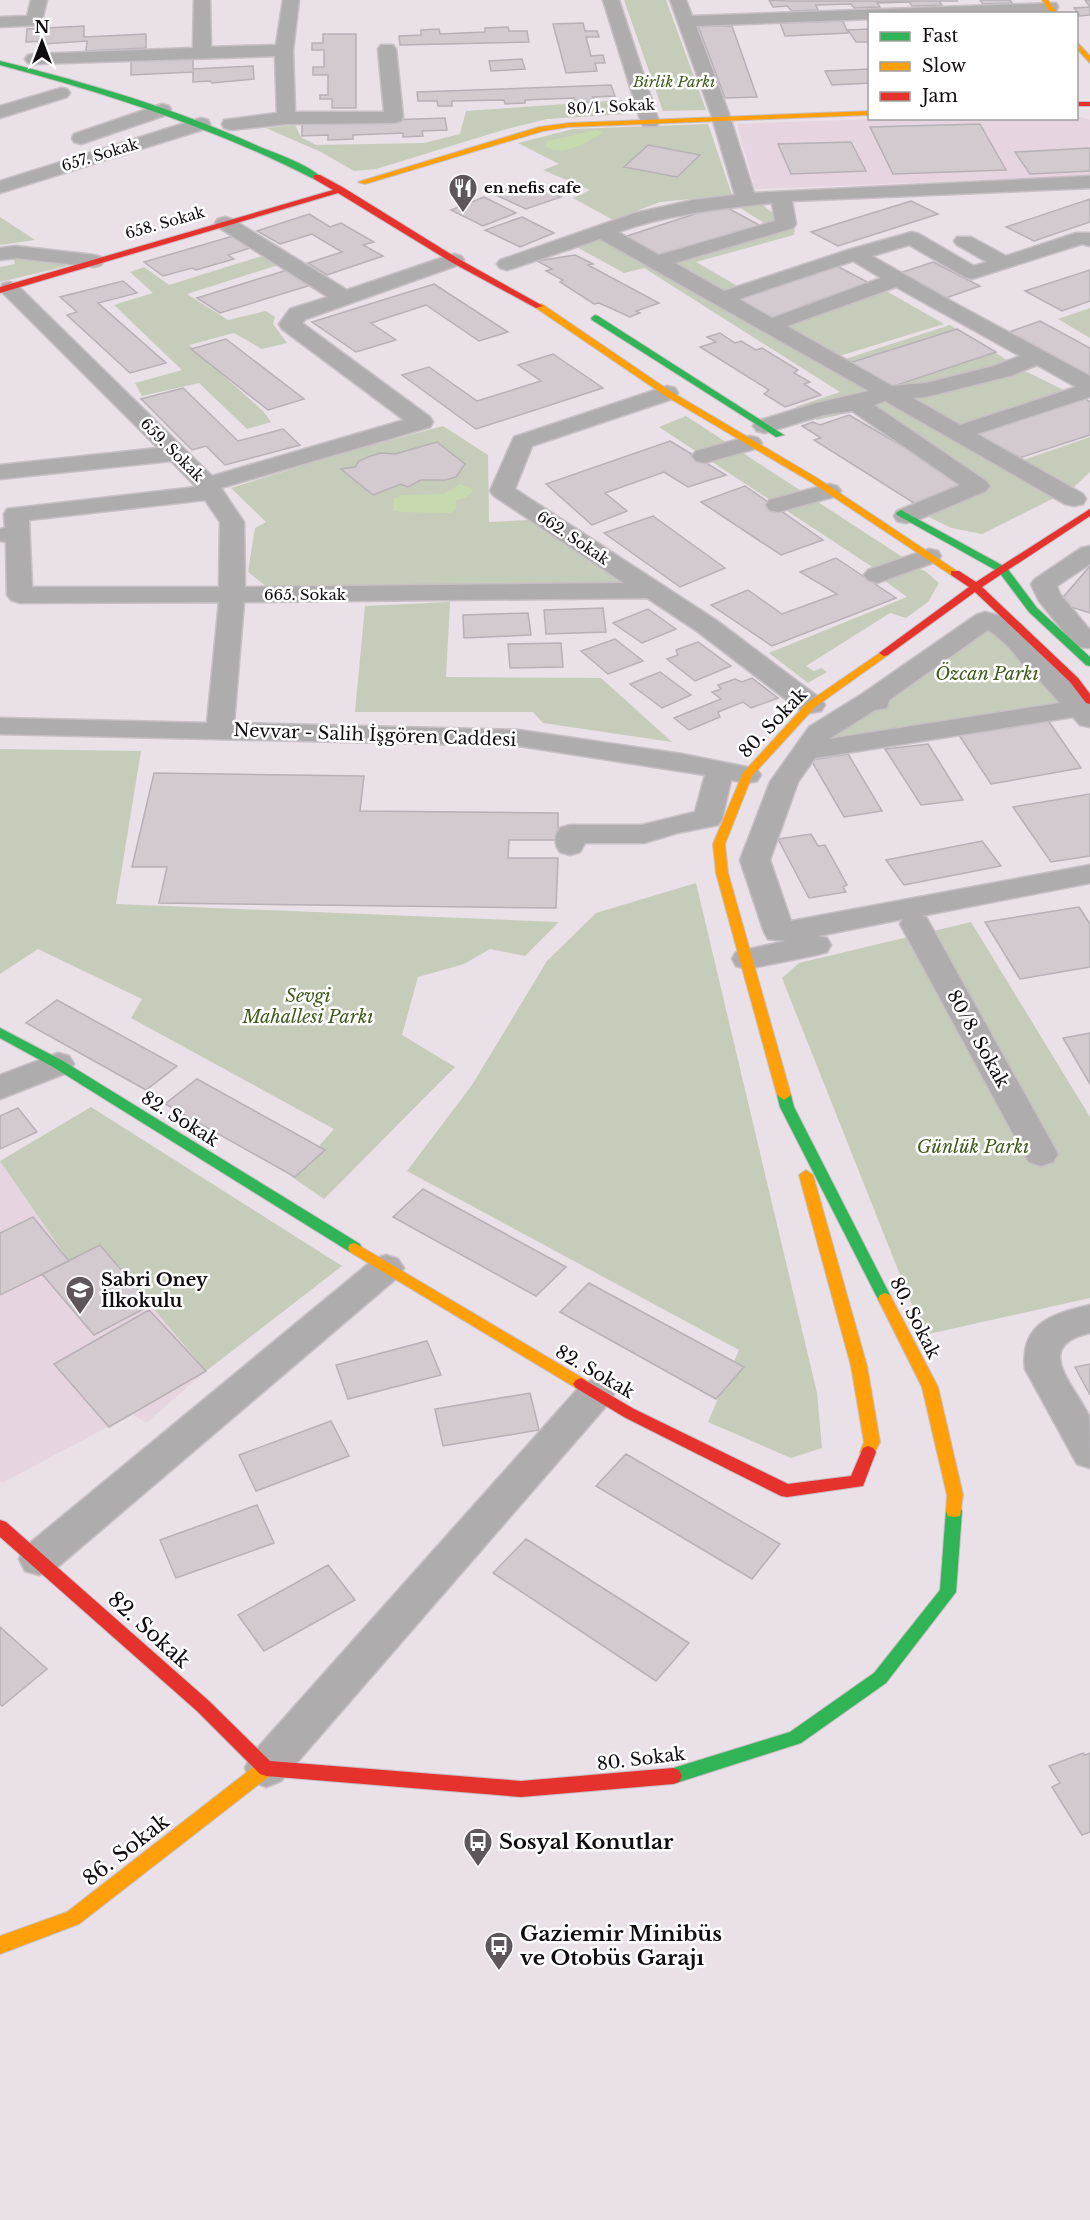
<svg xmlns="http://www.w3.org/2000/svg" width="1090" height="2220" viewBox="0 0 1090 2220" font-family="'Libre Baskerville',serif">
	<style>
		.built { fill: #e6d4e1 }
		.green { fill: #c5ccb9 }
		.water { fill: #c6d9af }
		.building { fill: #d2cacf; stroke: #b7b0b6; stroke-width: 1.5 }
		.lines { fill: none; stroke-linecap: round; stroke-linejoin: round }
		.street-casing { stroke: #c7bfc4; stroke-width: 3 }
		.fast-casing { stroke: #c7bfc4; stroke-width: 2 }
		.slow-casing { stroke: #c7bfc4; stroke-width: 2 }
		.jam-casing { stroke: #c7bfc4; stroke-width: 2 }
		.street { fill: #afacae; fill-rule: evenodd }
		.fast { fill: #30b455; fill-rule: evenodd }
		.slow { fill: #ff9f0a; fill-rule: evenodd }
		.jam { fill: #e5322d; fill-rule: evenodd }
		.labels { text-anchor: middle; stroke-width: 5; stroke-linejoin: round; paint-order: stroke }
		.far-park-label { font-size: 15px; font-style: italic; fill: #405c1c; stroke: #fff }
		.far-street-label { font-size: 15px; fill: #120c11; stroke: #fff }
		.far-poi-label { font-size: 15px; font-weight: bold; fill: #120c11; stroke: #fff; text-anchor: start }
		.park-label { font-size: 18px; font-style: italic; fill: #405c1c; stroke: #fff }
		.street-label { font-size: 18px; fill: #120c11; stroke: #fff }
		.poi-label { font-size: 18px; font-weight: bold; fill: #120c11; stroke: #fff; text-anchor: start }
		.near-street-label { font-size: 21px; fill: #120c11; stroke: #fff }
		.near-poi-label { font-size: 21px; font-weight: bold; fill: #120c11; stroke: #fff; text-anchor: start }
	</style>
	<rect width="100%" height="100%" fill="#eae0e7"/>
	<path class="built" d="M1077,116L1090,120V176L755,189L737,124L897,118H1076Z
		M0,1161L69,1261L100,1245L206,1371L146,1423L132,1414L2,1483L0,1481Z"/>
	<path class="green" d="M624,0H666L706,110L663,111Z
		M623,100L627,114L547,119L503,130L376,169L354,171L321,152L266,128L295,125L301,137L316,145L424,143L460,134L466,111Z
		M708,124L732,195L660,202L613,220L573,198L590,190L543,170L559,164L518,143L573,129Z
		M757,201L795,230L794,235L696,262L741,288L717,297L839,361L950,325L1025,371L1074,395L1006,466L1090,437V472L1072,489L982,534L951,528L919,512L988,484L861,410L817,420L795,407L840,392L644,268L624,273L573,245L603,235L665,263L769,226L737,206Z
		M0,217L35,240L0,245Z
		M31,256L56,260L67,266L0,282V267L15,264L13,258Z
		M262,256L278,265L187,294L228,320L266,311L275,317L273,324L287,343L262,349L234,333L189,345L263,411L271,422L247,429L199,383L142,396L135,383L182,370L114,305L153,293L130,272L144,267L169,285Z
		M881,288L944,324L836,357L778,325Z
		M1090,308V338L1058,319Z
		M686,416L907,560L877,570L659,427Z
		M443,426L488,455L489,522L529,520L631,586L272,591L248,572L255,528L266,522L231,488L347,452Z
		M912,566L925,571L939,583L928,602L906,618L890,613L806,666L814,671L821,668L827,672L808,683L769,653L907,597L881,578Z
		M450,602L446,677L601,678L672,742L543,723L533,712H355L365,606Z
		M990,622L1068,704L824,740Z
		M0,749L141,751L116,904L559,922L525,956L490,949L464,964L418,977L402,1035L455,1067L324,1199L292,1177L334,1129L131,1018L142,999L38,949L0,974Z
		M696,883L817,1393L822,1448L791,1458L708,1422L739,1350L407,1171L472,1085L547,961L596,913Z
		M971,922L1090,1117V1298L924,1335L782,978L799,963Z
		M91,1107L342,1266L206,1371L100,1245L69,1261L0,1161Z"/>
	<path class="water" d="M596,130L604,132C589,141 563,159 545,146L548,141Z
		M460,484L473,489C470,496 464,499 456,500V509L450,513L400,512L393,510L394,499L402,495L444,494Z"/>
	<path class="building" d="M769,0L788,1H958H939L942,5L912,6L909,2L877,3L880,7L854,8L851,4L816,5L818,10L792,11L787,6L773,7Z
		M980,0H1010L1012,3L983,4Z
		M1085,0H1090V15L1080,16L1074,8L1090,7Z
		M843,21L848,33L785,36L780,23Z
		M583,23L585,31H597L599,37H586L591,56L603,55L605,63H595L597,71L566,73L553,24Z
		M84,26V37L146,34V48L86,51L87,41L44,44V41L26,42L27,29Z
		M698,26H732L757,97L725,98Z
		M508,27L509,31H527L529,42L400,45L399,36L421,35V30L439,29L440,34L485,32V28Z
		M870,29V42H856L848,30Z
		M323,34H356V108H332V99H320V95H328V75H313V67H324V50H312V43H323Z
		M193,58V69L253,66L254,79L212,83L210,81L193,82V72L131,75V61Z
		M522,59L525,69L491,71L489,61Z
		M870,69V83L832,85L825,71Z
		M611,85L615,96L593,97L595,102H575L574,98L525,100V103L505,104L504,100L452,101V106H438L437,101H418L417,92Z
		M445,118L447,130L422,131L423,136L403,137V133L353,135V139L328,140V135L302,136V123Z
		M980,124L1006,170L893,174L870,127Z
		M851,142L866,171L791,174L778,144Z
		M648,145L700,155L677,177L624,167Z
		M1090,148V171L1030,174L1015,152Z
		M530,182L561,197L526,209L494,194Z
		M484,197L516,213L483,226L451,210Z
		M1090,199V222L1034,241L1006,227Z
		M911,201L938,214L838,246L811,232Z
		M722,205L763,227L665,260L624,237Z
		M309,214L330,227L341,223L374,242L363,245L383,256L327,275L308,263L342,252L312,234L280,244L257,231Z
		M522,217L554,233L520,247L485,230Z
		M233,236L250,248L228,255L234,259L196,270L192,268L163,276L144,262Z
		M575,255L593,264L588,265L659,303L636,311L640,313L630,317L599,303L594,304L560,282L563,280L546,271L552,269L537,261Z
		M933,262L980,286L946,298L900,273Z
		M833,264L875,286L774,321L732,298Z
		M287,270L311,285L220,313L197,298Z
		M1090,270V301L1062,311L1025,291Z
		M123,281L137,293L98,303L166,363L130,373L67,315L77,312L60,297Z
		M434,284L508,332L479,341L426,305L371,323L396,340L356,352L312,322Z
		M1040,321L1090,348V376L1009,332Z
		M957,329L996,352L885,389L846,364Z
		M720,333L735,343L741,341L756,350L762,348L798,370L794,373L810,382L804,384L821,395L785,407L764,394L769,390L700,347L716,342L707,337Z
		M226,339L304,399L268,410L191,349Z
		M553,354L603,388L476,429L402,375L429,367L477,401L541,381L518,365Z
		M183,388L238,441L283,429L300,445L225,465L206,446L192,450L141,399Z
		M1081,396L1090,402V435L1013,460L970,432Z
		M849,415L969,485L917,505L814,440L821,438L802,426L813,422L820,425Z
		M670,441L726,475L688,487L664,472L605,493L627,511L592,525L546,484Z
		M437,442L465,464L456,477L445,480H421L408,487L401,484L373,495L341,469L355,467L359,461L368,457L381,453L395,454Z
		M745,486L823,540L781,555L701,502Z
		M653,516L725,568L680,587L604,533Z
		M836,558L896,598L772,646L711,605L748,590L782,614L837,594L800,572Z
		M1090,566V613L1058,603Z
		M603,608L606,632L546,634L544,610Z
		M648,609L676,629L642,643L613,623Z
		M528,613L531,635L464,638L463,615Z
		M615,639L643,661L608,674L581,651Z
		M698,642L731,666L695,681L667,659L678,655L676,650Z
		M561,643L563,667L510,668L508,644Z
		M660,672L691,695L662,708L630,684Z
		M752,678L778,698L751,708L743,702L718,712L720,717L689,730L674,718L721,699L712,692L721,689L718,685L735,679L742,682Z
		M1047,719L1081,768L991,784L959,735Z
		M928,744L963,800L921,805L885,749Z
		M848,754L882,811L844,817L811,760Z
		M154,773L364,776L360,811L558,813V840H509L508,858H558L556,908L159,903L167,867H132Z
		M1090,794V856L1051,862L1013,807Z
		M811,834L818,846L825,845L847,885L843,887L846,892L809,898L778,839Z
		M982,841L1001,866L904,885L886,860Z
		M1079,907L1090,924V967L1020,979L985,922Z
		M57,1000L177,1066L146,1090L26,1023Z
		M1090,1033V1084L1063,1038Z
		M197,1079L325,1150L295,1177L165,1104Z
		M18,1108L37,1132L0,1149V1116Z
		M423,1189L566,1267L536,1296L393,1217Z
		M33,1217L69,1261L0,1295V1233Z
		M100,1245L151,1305L94,1335L42,1274Z
		M589,1283L744,1367L716,1399L560,1312Z
		M149,1310L206,1371L109,1427L54,1364Z
		M427,1341L441,1375L348,1399L336,1365Z
		M1090,1364V1395L1075,1367Z
		M530,1393L539,1430L443,1446L435,1409Z
		M331,1421L349,1456L256,1491L239,1455Z
		M626,1454L780,1544L752,1579L596,1486Z
		M257,1505L274,1543L176,1578L160,1540Z
		M526,1539L689,1643L656,1681L493,1573Z
		M328,1565L355,1600L264,1651L238,1615Z
		M0,1627L47,1669L2,1706L0,1704Z
		M1083,1753L1085,1755L1090,1753V1832L1082,1835L1052,1787L1060,1783L1049,1766Z"/>
	<g class="lines">
		<g class="street-casing">
			<path id="street" d="M31,0H47L41,25L0,27V17L27,16Z
				M194,0H210L211,47L276,45L283,0H299L293,50L295,112H384L378,49L381,45H393L396,49L403,117L401,121L394,123L286,124L231,130L224,128L222,124L224,120L277,113L275,56L34,64L28,63L25,59L28,55L34,54L193,48Z
				M603,0H619L659,122L657,126H643L641,122Z
				M670,0H686L692,16L1056,3L1058,7L1056,11L1050,12L870,14V19L696,26L729,114L754,193L1090,176V188L792,201L796,224L793,228L675,263L724,291L848,250L912,232L919,234L974,266L987,262L957,245L954,241L957,237H971L1006,256L1076,233H1090V246L1082,244L972,279L965,277L909,245L872,256L951,301L1090,376V397L977,434L1083,494L1086,499L1083,504L1074,506L1065,504L885,401L874,405L986,481L990,486L986,491L915,521L906,523L897,521L894,516L897,511L960,485L852,411L824,415L765,433L757,431L753,426L757,421L813,404L869,391L600,239L514,268L507,270L500,268L497,264L500,260L635,213L693,200L735,195L711,114ZM772,203L775,221L659,255L618,232C668,214 719,209 772,203ZM853,261L881,278L772,318L739,299ZM896,287L1020,356L994,366L926,383L892,386L787,326ZM1037,365L1076,387L960,425L913,398L926,397L1010,376Z
				M61,88L67,89L70,93L67,97L0,118V106Z
				M162,104L169,106L171,110L169,114L81,144L74,142L72,138L74,134Z
				M201,118L208,120L210,124L208,128L0,193V181Z
				M225,217L232,219L347,290L447,256L454,254L461,256L464,260L461,264L306,319L302,323L430,417L433,422L430,427L221,488L244,522L245,587L624,583L494,496L490,491L514,437L667,386L675,388L678,393L675,398L532,446L515,489L716,620L821,699L825,705L821,711L811,713L801,711L698,632L647,598L244,602L234,723L519,730L682,754L757,769L761,775L757,781L747,783L731,780L722,819L718,825L677,833L644,843H585L580,852L570,855L560,852C554,844 554,836 560,828L570,825H642L695,812L705,775L519,746L0,734V718L207,723L219,602L20,603L11,600L7,595L6,542L0,541V529L5,528L4,514L7,509L196,487L171,461L0,479V465L158,448L2,292V284L9,282L16,284L212,476L404,420L282,329L279,324L290,309L328,297L218,227L215,223L218,219ZM205,500L220,522L219,587H32L29,520Z
				M16,246L94,255L101,257L104,261L101,265L94,267L16,258L0,260V248Z
				M750,436L758,438L762,443L758,448L704,463L696,461L692,456L696,451Z
				M829,484L837,486L841,491L837,496L778,512L769,510L766,505L769,500Z
				M1090,546V564L1057,586L1060,594L1090,630V648L1076,647L1039,601L1031,584L1035,579L1081,548Z
				M929,549L938,551L941,556L938,561L877,583L868,580L864,575L868,570Z
				M985,612L1001,616L1015,625L1090,702V727L1080,725L1073,717L815,758L798,782L770,860L791,921L1090,865V883L921,916L926,917L930,924L1058,1154L1053,1162L1041,1166L1029,1162L1024,1154L900,924L903,919L818,936L827,938L831,945L827,952L816,955L747,969L736,966L732,959L736,952L786,941L768,939L764,932L740,860L770,782L809,727L862,694L976,615ZM988,630C1005,641 1017,656 1027,671L1032,672L1060,703L829,739L875,710L887,708L889,700Z
				M58,1053L69,1056L74,1064L69,1072L0,1099V1075Z
				M386,1255L398,1259L404,1268L398,1277L53,1571L39,1575L25,1571L19,1559L25,1547L374,1259Z
				M1090,1305V1333C1031,1346 1075,1385 1089,1416C1090,1427 1090,1455 1090,1468L1077,1464L1025,1369C1020,1323 1052,1314 1090,1305Z
				M595,1379L608,1384L614,1394L608,1404L281,1781L266,1787L251,1781L245,1768L251,1755L582,1384Z"/>
		</g>
		<g class="fast-casing">
			<path id="fast" d="M0,61C88,83 177,109 260,147C279,155 305,163 321,177L314,179C214,128 109,94 0,65Z
				M595,315L598,316L784,435L776,437L592,320L591,318Z
				M901,510L1007,568L1037,608L1090,657V666L1086,665L1029,612L999,572L897,515L896,513Z
				M0,1028L63,1061L360,1244L362,1248L360,1252H350L53,1067L0,1038Z
				M784,1090L791,1095L794,1107L892,1299L890,1303H880L780,1107L777,1095Z
				M954,1505L960,1506L962,1511L956,1592L886,1683L801,1743L673,1784L667,1782L664,1776L667,1770L790,1732L874,1673L940,1590L946,1511L948,1506Z"/>
		</g>
		<g class="slow-casing">
			<path id="slow" d="M1042,0H1048L1058,14H1051Z
				M1076,41L1090,56V63L1076,48Z
				M870,111V115L569,127L543,131L365,184L358,182L539,127L569,123Z
				M536,304H542L670,391L817,478L960,573L955,576L951,575L811,482L664,395L536,308Z
				M884,650L889,653L888,655L815,707L752,776L725,844L728,873L791,1095L784,1100L777,1095L716,873L713,844L743,773L807,703Z
				M806,1170L813,1175L867,1366L880,1442L873,1456L868,1458L863,1456L860,1452L864,1442L851,1366L799,1175Z
				M355,1243L586,1380L589,1384L586,1388L581,1390L576,1388L350,1252L348,1248L350,1244Z
				M885,1293L890,1295L938,1387L963,1495L960,1516L954,1517L948,1516L946,1511L947,1495L922,1387L878,1299L880,1295Z
				M266,1760L272,1762L275,1768L272,1774L79,1924L0,1954V1936L67,1912L260,1762Z"/>
		</g>
		<g class="jam-casing">
			<path id="jam" d="M1076,102H1090V106H1076Z
				M314,175H320L344,188L457,258L543,306L536,308L451,262L338,193L0,293V287L333,190L314,179Z
				M1090,509V516L982,587L1078,678L1090,694V704L1086,703L1070,682L975,592L888,655L884,656L879,653L969,587L951,575V571H959L976,582Z
				M581,1378L634,1409L788,1484L851,1476L863,1448L868,1446L873,1448L876,1452L863,1486L787,1497L781,1496L624,1417L576,1388L573,1384L576,1380Z
				M0,1520L6,1522L209,1701L270,1761L521,1781L673,1768L679,1770L682,1776L679,1782L673,1784L521,1797L266,1776L260,1774L197,1711L0,1537Z"/>
		</g>
		<use href="#street" class="street"/>
		<use href="#fast" class="fast"/>
		<use href="#slow" class="slow"/>
		<use href="#jam" class="jam"/>
	</g>
	<defs>
		<g id="restaurant-pin" transform="scale(1.5)"><path d="M0 17L-7.5 6A9.5 9.5 0 1 1 7.5 6Z" fill="#5e565c" stroke="#fff"/><path d="M-5-6h1v4h1v-4h1v4h1v-4h1v5L-1.5 .5V6h-2V.5L-5-1ZM5-6V6H3V1.5H1.5Q1.5-4 5-6Z" fill="#fff"/></g>
		<g id="school-pin" transform="scale(1.5)"><path d="M0 17L-7.5 6A9.5 9.5 0 1 1 7.5 6Z" fill="#5e565c" stroke="#fff"/><path d="M0-5L7-2L0 1L-7-2ZM-4 1L0 2.5L4 1V4Q0 6-4 4Z" fill="#fff"/></g>
		<g id="bus-pin" transform="scale(1.5)"><path d="M0 17L-7.5 6A9.5 9.5 0 1 1 7.5 6Z" fill="#5e565c" stroke="#fff"/><path d="M-5-6H5V4H4V6H2V4H-2V6H-4V4H-5ZM-3.5-4V0h7V-4ZM-3.5 1.2v1.5H-2V1.2ZM2 1.2v1.5H3.5V1.2Z" fill="#fff"/></g>
	</defs>
	<g fill-rule="evenodd">
		<use href="#restaurant-pin" x="463" y="188"/>
		<use href="#school-pin" x="80" y="1290"/>
		<use href="#bus-pin" x="478" y="1842"/>
		<use href="#bus-pin" x="499" y="1946"/>
	</g>
	<g class="labels">
		<g class="far-park-label">
			<text x="674" y="87">Birlik Parkı</text>
		</g>
		<g class="far-street-label">
			<text transform="translate(611 107) rotate(-3)" y="5">80/1. Sokak</text>
			<text transform="translate(100 155) rotate(-17)" y="5">657. Sokak</text>
			<text transform="translate(165 223) rotate(-16)" y="5">658. Sokak</text>
			<text transform="translate(172 450) rotate(45)" y="5">659. Sokak</text>
			<text transform="translate(573 538) rotate(34)" y="5">662. Sokak</text>
			<text x="305" y="600">665. Sokak</text>
		</g>
		<g class="far-poi-label">
			<text x="484" y="193">en nefis cafe</text>
		</g>
		<g class="park-label">
			<text x="987" y="680">Özcan Parkı</text>
			<text x="308" y="1002">Sevgi<tspan x="308" dy="21">Mahallesi Parkı</tspan></text>
			<text x="973" y="1153">Günlük Parkı</text>
		</g>
		<g class="street-label">
			<text transform="translate(773 723) rotate(-46)" y="6">80. Sokak</text>
			<text transform="translate(375 735) rotate(2)" y="6">Nevvar - Salih İşgören Caddesi</text>
			<text transform="translate(978 1039) rotate(61)" y="6">80/8. Sokak</text>
			<text transform="translate(180 1119) rotate(32)" y="6">82. Sokak</text>
			<text transform="translate(915 1318) rotate(63)" y="6">80. Sokak</text>
			<text transform="translate(595 1372) rotate(30)" y="6">82. Sokak</text>
			<text transform="translate(641 1759) rotate(-7)" y="6">80. Sokak</text>
		</g>
		<g class="poi-label">
			<text x="101" y="1286">Sabri Oney<tspan x="101" dy="21">İlkokulu</tspan></text>
		</g>
		<g class="near-street-label">
			<text transform="translate(149 1630) rotate(42)" y="7">82. Sokak</text>
			<text transform="translate(126 1850) rotate(-38)" y="7">86. Sokak</text>
		</g>
		<g class="near-poi-label">
			<text x="499" y="1849">Sosyal Konutlar</text>
			<text x="520" y="1941">Gaziemir Minibüs<tspan x="520" dy="24">ve Otobüs Garajı</tspan></text>
		</g>
	</g>
	<rect x="868" y="12" width="210" height="108" fill="#ffffff" stroke="#a09ea0" stroke-width="1.5"/>
	<rect x="880" y="32" width="30" height="9" fill="#30b455" stroke="#a09ea0" stroke-width="1.5"/>
	<text x="922" y="42" font-size="18" fill="#120c11">Fast</text>
	<rect x="880" y="62" width="30" height="9" fill="#ff9f0a" stroke="#a09ea0" stroke-width="1.5"/>
	<text x="922" y="72" font-size="18" fill="#120c11">Slow</text>
	<rect x="880" y="92" width="30" height="9" fill="#e5322d" stroke="#a09ea0" stroke-width="1.5"/>
	<text x="922" y="102" font-size="18" fill="#120c11">Jam</text>
	<g transform="translate(42 42)" stroke="#ffffff" stroke-width="4.5" paint-order="stroke">
	<path d="M0-4.5L10 22L0 15L-10 22Z" fill="#120c11"/>
	<text y="-9" font-size="16" font-weight="bold" text-anchor="middle" fill="#120c11">N</text>
	</g>
</svg>
